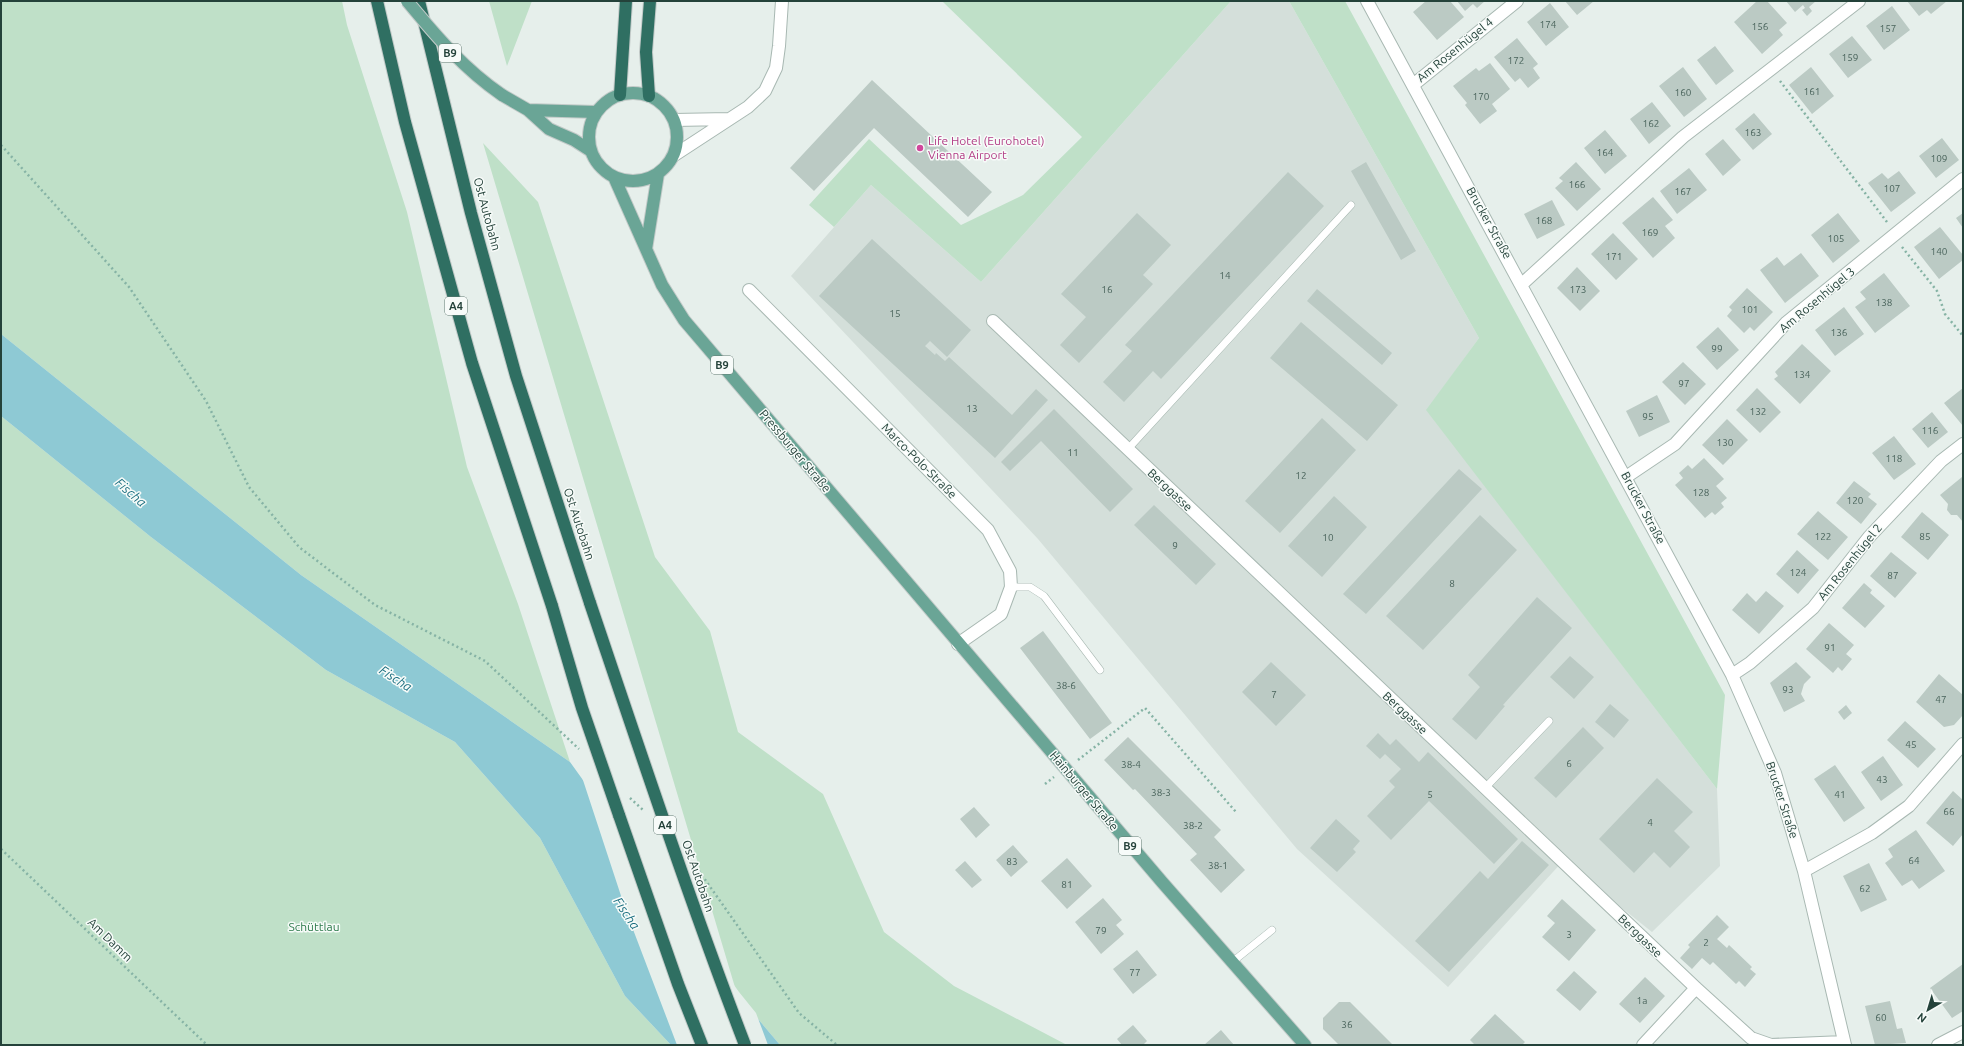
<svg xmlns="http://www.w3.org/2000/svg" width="1964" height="1046" viewBox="0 0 1964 1046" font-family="Ubuntu,sans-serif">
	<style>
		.built { fill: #d4dfda }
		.green { fill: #bfe0c8 }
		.water { fill: #8ec9d4 }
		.pier { fill: #e6efeb }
		.building { fill: #bbcac4 }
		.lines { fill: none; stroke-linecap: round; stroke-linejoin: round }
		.service-casing { stroke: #a8b8b2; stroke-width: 8 }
		.minor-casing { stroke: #a8b8b2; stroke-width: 14 }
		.primary-casing { stroke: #c2cac8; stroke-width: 14 }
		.motorway-casing { stroke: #c2cac8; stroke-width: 14 }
		.path { stroke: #86b3a5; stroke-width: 2.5; stroke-dasharray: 2 3; stroke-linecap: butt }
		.service { stroke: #fff; stroke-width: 7 }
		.minor { stroke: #fff; stroke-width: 12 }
		.primary { stroke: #6aa596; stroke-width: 12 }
		.motorway { stroke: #2f6f62; stroke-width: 12 }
		.primary-bridge-casing { stroke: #c2cac8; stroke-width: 14; stroke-linecap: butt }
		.motorway-bridge-casing { stroke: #c2cac8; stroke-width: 14; stroke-linecap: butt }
		.primary-bridge { stroke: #6aa596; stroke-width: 12 }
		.motorway-bridge { stroke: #2f6f62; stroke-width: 12 }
		.hotel-dot { fill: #d1479c; stroke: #f7fbf9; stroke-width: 1.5 }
		.labels { text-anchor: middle; stroke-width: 3; stroke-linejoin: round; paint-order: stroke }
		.number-label { font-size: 10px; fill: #4a645c }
		.shield { fill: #f7fbf9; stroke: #637a73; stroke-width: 1 }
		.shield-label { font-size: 11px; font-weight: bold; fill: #24423a }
		.street-label { font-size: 12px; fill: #24423a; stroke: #f7fbf9 }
		.hotel-label { font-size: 12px; fill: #b23c85; stroke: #f7fbf9; text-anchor: start }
		.park-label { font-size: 12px; fill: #2d7a4b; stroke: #f7fbf9 }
		.water-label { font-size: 13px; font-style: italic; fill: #1c6f80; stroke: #f7fbf9 }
	</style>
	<rect width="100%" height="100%" fill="#e6efeb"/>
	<path class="built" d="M1231,1H1289L1479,338L1427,410L1717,789L1720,866L1652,932L1563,861L1448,987L1297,849L1038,539L791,276L871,185L981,282Z"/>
	<path class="green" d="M1,1H342L347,25L407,212L467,467L518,604L570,762L301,575L1,334Z
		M489,1H532L507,66Z
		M942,1H1231L981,282L871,185L834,227L809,205L869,139L961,225L1023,195L1082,137Z
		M1289,1H1345L1725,695L1717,789L1426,410L1479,338Z
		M483,143L538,202L655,557L710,631L738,732L823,794L884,932L954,986L1067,1045H780L737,994Z
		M1,416L151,537L326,670L455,742L540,838L625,996L671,1045H1Z"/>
	<path class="water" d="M1,334L301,575L570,762L737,994L780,1045H671L625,996L540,838L455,742L326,670L151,537L1,416Z"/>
	<path class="pier" d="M580,771L739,992L756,1013L768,1045H677L626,911Z"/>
	<path class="building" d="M1426,1H1450L1464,17L1437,40L1413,12Z
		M1457,1H1485L1477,8L1473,4L1465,11Z
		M1565,1H1594L1577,15Z
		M1757,1H1767L1787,23L1779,30L1783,35L1762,54L1734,22Z
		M1786,1H1816L1809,7L1812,11L1807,16L1802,10L1805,8L1803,5L1795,12Z
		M1907,1H1947L1931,14L1927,10L1919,16Z
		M1550,3L1569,27L1546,46L1527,22Z
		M1892,6L1910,30L1884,50L1866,26Z
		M1852,36L1872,60L1848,78L1829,54Z
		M1517,38L1538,64L1533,68L1540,78L1528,88L1520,78L1515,82L1494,57Z
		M1715,46L1734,71L1716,85L1697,60Z
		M1490,63L1510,89L1492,104L1497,111L1480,124L1465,105L1467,103L1453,86L1476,68L1479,71Z
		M1683,67L1707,99L1684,117L1659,86Z
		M1811,67L1834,96L1812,114L1789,85Z
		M872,80L992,192L968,217L874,128L814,191L790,168Z
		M1652,102L1671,126L1649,144L1630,119Z
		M1754,113L1772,134L1753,150L1735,129Z
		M1605,130L1627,156L1605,174L1584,148Z
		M1942,138L1959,160L1936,178L1919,156Z
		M1723,139L1741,160L1723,176L1705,154Z
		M1366,162L1416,251L1401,260L1351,171Z
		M1576,162L1601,189L1577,211L1555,188L1563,181L1559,178Z
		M1689,168L1707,190L1677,214L1660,191Z
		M1899,171L1916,193L1891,212L1868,183L1882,173L1888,179Z
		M1288,172L1324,206L1161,379L1153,371L1124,402L1103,382L1132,351L1125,345Z
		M1653,197L1673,220L1665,226L1675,238L1653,258L1622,223Z
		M1552,200L1565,225L1537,239L1524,214Z
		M1137,213L1171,245L1143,275L1153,284L1079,363L1060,345L1086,317L1061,294Z
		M1838,213L1860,241L1833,263L1811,235Z
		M1963,213V228L1956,218Z
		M1940,227L1963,255V260L1939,279L1914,247Z
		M1613,233L1638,259L1616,280L1591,254Z
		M872,239L971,330L947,357L930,341L925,346L935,355L936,353L945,361L949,357L1012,415L1036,389L1048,400L995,458L819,296Z
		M1801,253L1819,276L1785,303L1760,270L1777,257L1784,266Z
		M1577,267L1600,291L1580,311L1557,288Z
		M1884,273L1910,306L1875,333L1855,307L1866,299L1860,292Z
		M1747,288L1773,312L1754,331L1750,327L1744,333L1727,316L1732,310L1729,307Z
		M1317,289L1392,353L1382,365L1307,301Z
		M1844,307L1864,334L1835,356L1815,330Z
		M1301,322L1398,405L1367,441L1270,358Z
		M1718,327L1739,350L1717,370L1696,347Z
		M1802,344L1831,371L1800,404L1774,379L1778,376L1775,372Z
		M1683,362L1706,384L1685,405L1662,382Z
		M1757,388L1781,412L1760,433L1736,410Z
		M1963,388V426L1944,403Z
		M1657,395L1670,422L1639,437L1626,411Z
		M1054,409L1133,489L1110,512L1041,441L1010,471L1001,462Z
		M1932,412L1948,432L1928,448L1912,429Z
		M1322,418L1356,450L1280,533L1245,501Z
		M1727,419L1748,440L1723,465L1702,445Z
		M1894,436L1916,464L1894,480L1872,453Z
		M1704,458L1724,479L1716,486L1727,498L1721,503L1724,507L1715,515L1712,512L1705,518L1675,485L1683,478L1679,473L1688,465L1692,469Z
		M1459,469L1482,489L1366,614L1343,594Z
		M1962,477L1963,478V522L1957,515H1951L1947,510L1948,504L1940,495Z
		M1854,481L1871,494L1868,497L1877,504L1861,524L1836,503Z
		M1334,496L1367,527L1322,577L1288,546Z
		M1154,505L1216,564L1196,585L1134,525Z
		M1818,511L1848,537L1828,560L1797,534Z
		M1922,512L1949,535L1928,560L1901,537Z
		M1480,515L1517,550L1423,650L1386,616Z
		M1797,550L1819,570L1798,594L1776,574Z
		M1891,552L1917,573L1895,598L1870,576Z
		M1864,583L1872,590L1870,593L1885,606L1865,628L1842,608Z
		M1766,591L1784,606L1759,634L1732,610L1747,593L1756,602Z
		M1537,597L1572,628L1503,705L1505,706L1476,740L1452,719L1480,687L1468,675Z
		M1829,623L1854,645L1846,654L1852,659L1842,671L1838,667L1833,673L1806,649Z
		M1043,631L1112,723L1090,739L1020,648Z
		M1570,656L1594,677L1574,699L1550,677Z
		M1271,662L1306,695L1276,726L1242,692Z
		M1796,662L1811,677L1804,684L1801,694L1805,701L1784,712L1770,683Z
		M1939,674L1963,695V715L1954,725L1944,727L1916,702Z
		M1610,704L1629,720L1614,738L1595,722Z
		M1846,705L1852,713L1844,720L1838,712Z
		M1905,721L1936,749L1918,768L1887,740Z
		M1583,727L1604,748L1556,798L1534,778Z
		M1378,733L1390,745L1396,739L1419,762L1428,752L1518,839L1494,864L1429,801L1391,840L1367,816L1395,787L1389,781L1401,769L1385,754L1380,759L1366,746Z
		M1128,737L1221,830L1214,837L1245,870L1221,893L1190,860L1197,854L1135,789L1133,790L1104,760Z
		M1883,756L1903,785L1881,801L1861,772Z
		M1835,765L1865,808L1844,822L1814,779Z
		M1657,778L1693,812L1674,831L1690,847L1670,868L1654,852L1634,873L1599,839Z
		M1953,791L1963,800V834L1953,846L1926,823Z
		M974,807L990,825L976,838L960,819Z
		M1336,819L1360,841L1353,849L1356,852L1337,872L1310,848Z
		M1916,830L1945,871L1919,889L1912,880L1902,886L1885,863L1893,857L1888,849Z
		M1522,841L1549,865L1449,972L1415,941L1480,871L1488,879Z
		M1013,845L1028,862L1011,877L996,860Z
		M1067,858L1092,886L1067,909L1041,881Z
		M965,861L982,880L972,888L955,870Z
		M1869,863L1887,900L1861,912L1843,876Z
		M1103,898L1122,920L1116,925L1124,934L1101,954L1075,922Z
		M1562,899L1596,930L1569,961L1542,937L1555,923L1547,916Z
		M1717,915L1729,927L1717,939L1727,948L1729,945L1752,967L1750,969L1756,974L1745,987L1739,981L1736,984L1713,962L1710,965L1702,958L1692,969L1680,958L1690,947L1688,945Z
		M1137,950L1157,975L1133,994L1113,969Z
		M1963,964V1011L1952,1018L1930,988Z
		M1574,971L1597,992L1580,1011L1556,990Z
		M1645,977L1665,996L1640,1023L1619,1004Z
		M1890,1001L1897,1029L1902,1028L1906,1043L1875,1045L1865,1006Z
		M1339,1002H1350L1393,1045H1339L1323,1029V1018Z
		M1495,1014L1525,1042L1522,1045H1475L1470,1040Z
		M1133,1025L1147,1041L1143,1045H1122L1117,1039Z
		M1221,1030L1234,1045H1204Z"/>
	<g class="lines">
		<g class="service-casing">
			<path id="service" d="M1128,449L1351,205
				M1011,587H1030L1044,596L1100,670
				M1485,788L1549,721
				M1231,963L1272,930"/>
		</g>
		<g class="minor-casing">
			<path id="minor" d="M1367,1L1732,675L1775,773L1804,871L1845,1045
				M1413,85L1517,1
				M674,120L729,119
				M673,156L748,107L765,91L776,68L779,46L782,1
				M1522,284L1683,137L1859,1
				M749,290L988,530L1010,571L1011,587L1001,614L958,644
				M993,321L1696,988L1751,1038L1771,1045L1844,1042
				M1626,477L1675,444L1786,323L1963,179
				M1732,675L1750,663L1813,608L1869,537L1941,461L1963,444
				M1804,871L1872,833L1909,806L1963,744
				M1643,1045L1696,988
				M1938,1045L1963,1032"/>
		</g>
		<g class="primary-casing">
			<path id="primary" d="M589 137a44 44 0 1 1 88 0a44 44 0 1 1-88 0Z
				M502,95L528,110L549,129L574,140L591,151
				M528,110L596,112
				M614,177L662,285L684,320L1162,882L1305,1045
				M646,249L658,174"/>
		</g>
		<g class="motorway-casing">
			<path id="motorway" d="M377,1L405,122L472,363L552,606
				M419,1L471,213L516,376L590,603
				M620,95L626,1
				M649,96L646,52L650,1
				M619,815L678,984L702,1045"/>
		</g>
		<path class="path" d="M1780,81L1887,222
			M1,145L129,287L206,401L249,487L299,547L375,605L485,661L579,749
			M1902,247L1937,291L1945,314L1963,336
			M1078,760L1145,708L1236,812
			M1045,784L1054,777
			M630,798L643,810
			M1,849L207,1045
			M699,871L799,1013L837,1045"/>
		<use href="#service" class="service"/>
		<use href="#minor" class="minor"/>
		<use href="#primary" class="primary"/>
		<use href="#motorway" class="motorway"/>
		<g class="primary-bridge-casing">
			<path id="primary-bridge" d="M407,1C436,36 464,69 502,95"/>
		</g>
		<g class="motorway-bridge-casing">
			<path id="motorway-bridge" d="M590,603C640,751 689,899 745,1045
				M552,606L582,708L619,815"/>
		</g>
		<use href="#primary-bridge" class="primary-bridge"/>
		<use href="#motorway-bridge" class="motorway-bridge"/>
	</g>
	<circle class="hotel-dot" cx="920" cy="148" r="4"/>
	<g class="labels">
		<g class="number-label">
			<text x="1548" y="28">174</text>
			<text x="1760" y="30">156</text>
			<text x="1888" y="32">157</text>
			<text x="1850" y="61">159</text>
			<text x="1516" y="64">172</text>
			<text x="1812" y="95">161</text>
			<text x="1683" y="96">160</text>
			<text x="1481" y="100">170</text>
			<text x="1651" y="127">162</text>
			<text x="1753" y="136">163</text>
			<text x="1605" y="156">164</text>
			<text x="1939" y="162">109</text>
			<text x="1577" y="188">166</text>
			<text x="1892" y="192">107</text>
			<text x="1683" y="195">167</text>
			<text x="1544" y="224">168</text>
			<text x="1650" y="236">169</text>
			<text x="1836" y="242">105</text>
			<text x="1939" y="255">140</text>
			<text x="1614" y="260">171</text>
			<text x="1225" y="279">14</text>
			<text x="1107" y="293">16</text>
			<text x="1578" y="293">173</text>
			<text x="1884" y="306">138</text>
			<text x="1750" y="313">101</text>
			<text x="895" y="317">15</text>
			<text x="1839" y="336">136</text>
			<text x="1717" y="352">99</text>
			<text x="1802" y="378">134</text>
			<text x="1684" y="387">97</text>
			<text x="972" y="412">13</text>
			<text x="1758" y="415">132</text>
			<text x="1648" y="420">95</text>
			<text x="1930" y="434">116</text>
			<text x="1725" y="446">130</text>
			<text x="1073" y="456">11</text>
			<text x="1894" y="462">118</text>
			<text x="1301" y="479">12</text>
			<text x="1701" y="496">128</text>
			<text x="1855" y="504">120</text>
			<text x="1823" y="540">122</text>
			<text x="1925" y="540">85</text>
			<text x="1328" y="541">10</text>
			<text x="1175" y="549">9</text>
			<text x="1798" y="576">124</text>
			<text x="1893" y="579">87</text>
			<text x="1452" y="587">8</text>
			<text x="1830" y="651">91</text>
			<text x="1066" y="689">38-6</text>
			<text x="1788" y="693">93</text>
			<text x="1274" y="698">7</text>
			<text x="1941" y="703">47</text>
			<text x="1911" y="748">45</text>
			<text x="1569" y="767">6</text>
			<text x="1131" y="768">38-4</text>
			<text x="1882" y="783">43</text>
			<text x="1161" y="796">38-3</text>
			<text x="1430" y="798">5</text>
			<text x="1840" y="798">41</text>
			<text x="1949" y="815">66</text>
			<text x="1650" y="826">4</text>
			<text x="1193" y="829">38-2</text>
			<text x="1914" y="864">64</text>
			<text x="1012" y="865">83</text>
			<text x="1218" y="869">38-1</text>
			<text x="1067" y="888">81</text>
			<text x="1865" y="892">62</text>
			<text x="1101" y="934">79</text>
			<text x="1569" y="938">3</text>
			<text x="1706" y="946">2</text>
			<text x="1135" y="976">77</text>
			<text x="1642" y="1004">1a</text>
			<text x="1881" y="1021">60</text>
			<text x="1347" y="1028">36</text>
		</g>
		<g class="shield">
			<rect x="439" y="44" width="22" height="18" rx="3"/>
			<rect x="445" y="297" width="22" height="18" rx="3"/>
			<rect x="711" y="356" width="22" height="18" rx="3"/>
			<rect x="654" y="816" width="22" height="18" rx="3"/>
			<rect x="1119" y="837" width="22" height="18" rx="3"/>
		</g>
		<g class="shield-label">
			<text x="450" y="57">B9</text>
			<text x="456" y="310">A4</text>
			<text x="722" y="369">B9</text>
			<text x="665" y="829">A4</text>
			<text x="1130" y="850">B9</text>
		</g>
		<g class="street-label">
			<text transform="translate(1455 50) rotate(-39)" y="4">Am Rosenhügel 4</text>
			<text transform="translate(487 214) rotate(75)" y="4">Ost Autobahn</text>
			<text transform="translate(1489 223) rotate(61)" y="4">Brucker Straße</text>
			<text transform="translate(1817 300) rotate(-40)" y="4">Am Rosenhügel 3</text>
			<text transform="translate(795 451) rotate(50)" y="4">Pressburger Straße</text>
			<text transform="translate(919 461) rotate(45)" y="4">Marco-Polo-Straße</text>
			<text transform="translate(1170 490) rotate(43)" y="4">Berggasse</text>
			<text transform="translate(1643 508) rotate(62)" y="4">Brucker Straße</text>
			<text transform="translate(579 524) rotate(72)" y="4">Ost Autobahn</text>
			<text transform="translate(1850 562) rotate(-51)" y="4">Am Rosenhügel 2</text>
			<text transform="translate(1405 713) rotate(43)" y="4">Berggasse</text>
			<text transform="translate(1084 791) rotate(50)" y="4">Hainburger Straße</text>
			<text transform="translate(1782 800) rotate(72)" y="4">Brucker Straße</text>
			<text transform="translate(698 876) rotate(71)" y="4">Ost Autobahn</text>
			<text transform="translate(1640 936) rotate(44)" y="4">Berggasse</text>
			<text transform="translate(110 940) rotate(44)" y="4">Am Damm</text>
		</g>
		<g class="hotel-label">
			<text x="928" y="145">Life Hotel (Eurohotel)<tspan x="928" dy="14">Vienna Airport</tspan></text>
		</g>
		<g class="park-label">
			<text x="314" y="931">Schüttlau</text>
		</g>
		<g class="water-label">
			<text transform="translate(131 492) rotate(41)" y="5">Fischa</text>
			<text transform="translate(396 678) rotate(33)" y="5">Fischa</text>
			<text transform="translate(627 913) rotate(56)" y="5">Fischa</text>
		</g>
	</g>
	<rect width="1964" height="1046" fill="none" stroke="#24423a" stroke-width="4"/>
	<g transform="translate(1928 1010) rotate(218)" stroke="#f7fbf9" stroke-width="3" paint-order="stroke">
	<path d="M0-3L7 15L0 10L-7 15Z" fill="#24423a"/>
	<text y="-6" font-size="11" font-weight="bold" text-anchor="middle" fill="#24423a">N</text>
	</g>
</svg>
